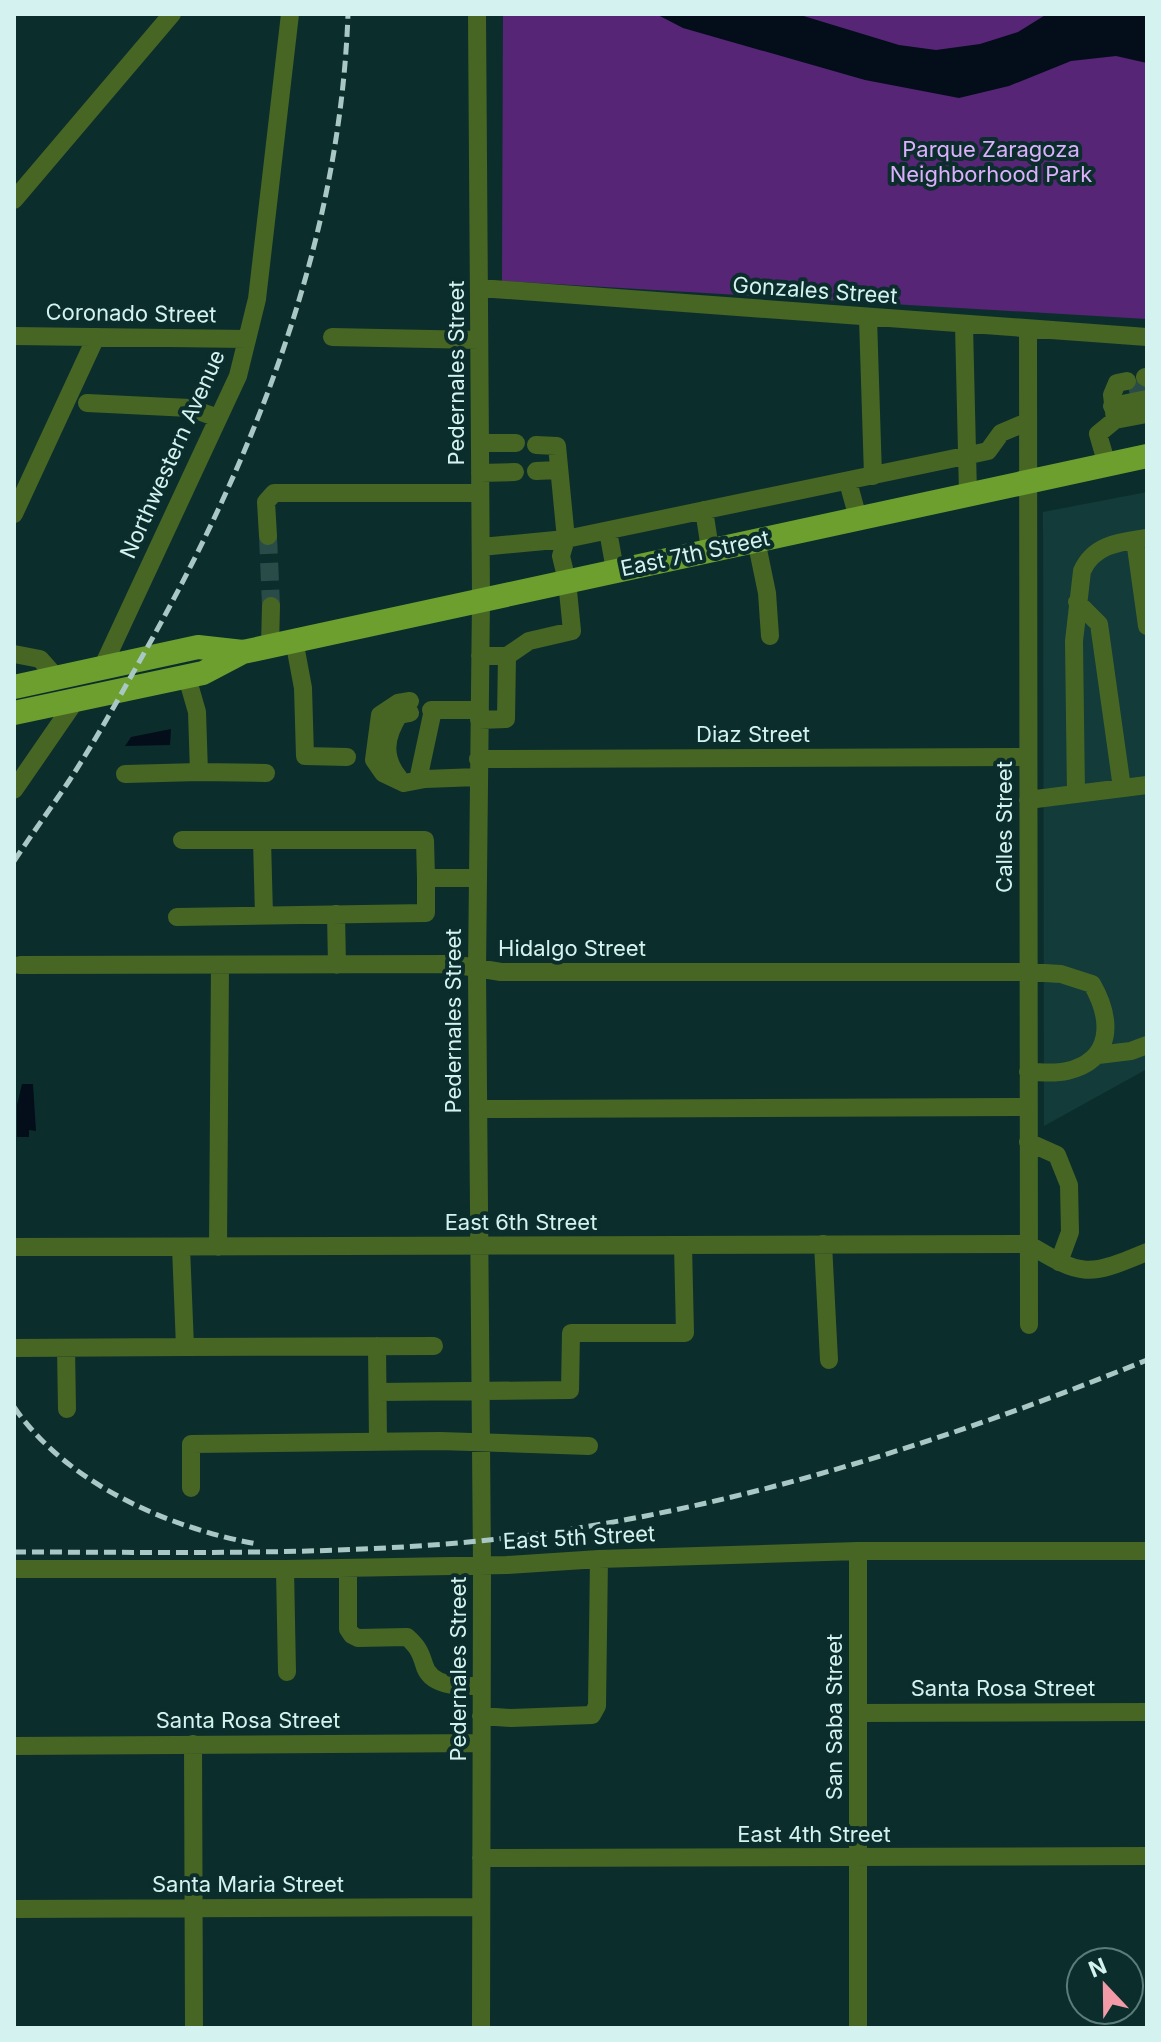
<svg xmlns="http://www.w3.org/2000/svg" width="1161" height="2042" viewBox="0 0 1161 2042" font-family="Inter,sans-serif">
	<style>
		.built { fill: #123b39 }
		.green { fill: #572575 }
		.water { fill: #030e1a }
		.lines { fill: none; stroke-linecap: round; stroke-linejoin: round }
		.minor-tunnel { stroke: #294c49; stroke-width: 18; stroke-dasharray: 18 9; stroke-linecap: butt }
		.minor { stroke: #476624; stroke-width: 18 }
		.major { stroke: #6d9f2f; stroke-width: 24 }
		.rail { stroke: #a8c7c5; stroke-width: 5; stroke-dasharray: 12 6; stroke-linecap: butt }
		.labels { text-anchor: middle; stroke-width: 8; stroke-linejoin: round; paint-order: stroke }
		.park-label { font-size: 22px; fill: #dcb0fd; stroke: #0b2e2c }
		.street-label { font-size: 22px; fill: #d4f3f0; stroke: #0b2e2c }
	</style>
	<rect width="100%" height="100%" fill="#0b2e2c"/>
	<path class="built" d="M1147,492V1069L1044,1126L1043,512Z"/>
	<path class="green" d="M503,14H1147V319L502,281Z"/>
	<path class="water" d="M656,14H797L899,45L936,50L980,44L1018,32L1047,14H1147V63L1116,56L1071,61L1009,86L959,98L865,80L683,28Z
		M171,729L170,745L125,746L131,737Z
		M22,1084H33L36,1131L29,1130V1137H17V1105Z"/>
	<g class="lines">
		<path class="minor-tunnel" d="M1129,391L1147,387
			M268,536L271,606"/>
		<path class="minor" d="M477,14L481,599L477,970L482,1565L481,2028
			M14,200L172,14
			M480,288L1147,337
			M868,318L873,476
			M964,325L968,494
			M1028,330L1029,1325
			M14,336L247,339
			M332,337L479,340
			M1145,377L1147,378
			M87,403L190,408L218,418
			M1112,406L1147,399
			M1115,420L1112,395L1117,383L1127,381
			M480,443H516
			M1107,465L1098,434L1115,420L1147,414
			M536,471L559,470
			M480,473L515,472
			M848,482L858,518
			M704,510L710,549
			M14,514L96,337
			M608,531L615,570
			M268,536L266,502L274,493H480
			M756,540L767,593L770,636
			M1135,540L1147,626
			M481,547L566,539L965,456L988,451L1001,433L1027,422
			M1077,602L1099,624L1100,631L1122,788
			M294,640L303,688L305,756L347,757
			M270,646L271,606
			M14,654L40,659L57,678
			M507,656L529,641L572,631L567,581L561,556L566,539L557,446L536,445
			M102,668L238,376L257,299L290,14
			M410,701L398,703L380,715L374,760L383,773L404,783L425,779L478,777
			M431,710H479
			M479,720L506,719L507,656H480
			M478,759L1028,757
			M199,772L266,773
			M125,774L199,772L197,712L187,677
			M399,778C382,757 385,737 399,715L410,713
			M418,780L433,710
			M14,790L76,700
			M1076,794L1074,641L1082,571C1094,544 1120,542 1147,538
			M1028,800L1147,785
			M182,840H425L426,878H477
			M262,840L264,915
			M336,914L337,965
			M177,917L426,913V878
			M20,965L452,964L501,972H1028L1061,974L1092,984C1112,1019 1114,1060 1067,1071C1055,1074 1041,1072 1028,1072
			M1098,1055L1131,1051L1147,1045
			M478,1109L1028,1107
			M1028,1142L1057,1155L1069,1185L1070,1232L1059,1262
			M823,1244L829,1360
			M14,1247L1028,1244C1083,1277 1087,1277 1147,1252
			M218,1247L220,965
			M377,1346L378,1442
			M185,1347L434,1346
			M14,1348L185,1347L181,1247
			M66,1348L67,1409
			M378,1392L570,1390L571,1333H685L683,1245
			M191,1488V1444L440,1441L589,1446
			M348,1568V1629L352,1635L358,1638L407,1637C417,1646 420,1651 424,1664C430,1688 462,1686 481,1686
			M14,1569H285L507,1565L599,1559L858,1551H1147
			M285,1569L287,1672
			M859,1713L1147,1712
			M481,1716L511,1718L592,1715L597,1706L599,1559
			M193,1744L194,2028
			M14,1746L481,1743
			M481,1858L1147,1856
			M14,1909L481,1907
			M858,2028V1551"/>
		<path class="major" d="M14,687L198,647L243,652
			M14,713L203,673L243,652L1147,456"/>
		<path class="rail" d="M14,861C32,834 51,808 69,781C99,735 125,687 152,639C259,446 340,237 348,14
			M14,1407C67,1484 169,1528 257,1544
			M14,1552C169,1552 325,1556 479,1541C707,1518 935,1446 1147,1360"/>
	</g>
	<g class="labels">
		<g class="park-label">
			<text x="991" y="157">Parque Zaragoza<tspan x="991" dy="25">Neighborhood Park</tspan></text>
		</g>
		<g class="street-label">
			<text transform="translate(815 290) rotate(4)" y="8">Gonzales Street</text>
			<text transform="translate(131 313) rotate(1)" y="8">Coronado Street</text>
			<text transform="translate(456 373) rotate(-90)" y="8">Pedernales Street</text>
			<text transform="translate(172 454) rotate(-66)" y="8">Northwestern Avenue</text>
			<text transform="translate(695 553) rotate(-12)" y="8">East 7th Street</text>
			<text x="753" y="742">Diaz Street</text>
			<text transform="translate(1004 827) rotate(-90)" y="8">Calles Street</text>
			<text x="572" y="956">Hidalgo Street</text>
			<text transform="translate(453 1021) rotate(-90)" y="8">Pedernales Street</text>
			<text x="521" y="1230">East 6th Street</text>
			<text transform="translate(579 1537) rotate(-3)" y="8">East 5th Street</text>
			<text transform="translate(458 1669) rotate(-90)" y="8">Pedernales Street</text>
			<text x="1003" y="1696">Santa Rosa Street</text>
			<text transform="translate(834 1717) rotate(-90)" y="8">San Saba Street</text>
			<text x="248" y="1728">Santa Rosa Street</text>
			<text x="814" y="1842">East 4th Street</text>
			<text x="248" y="1892">Santa Maria Street</text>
		</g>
	</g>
	<rect width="1161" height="2042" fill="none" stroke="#d4f3f0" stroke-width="32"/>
	<g transform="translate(1105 1986) rotate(338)"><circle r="38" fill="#0b2e2c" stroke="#5b7d7a" stroke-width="2"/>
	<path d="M0-6L14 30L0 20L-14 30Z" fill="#f39aa7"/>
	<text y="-12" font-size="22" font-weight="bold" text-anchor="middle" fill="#d4f3f0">N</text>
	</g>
</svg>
